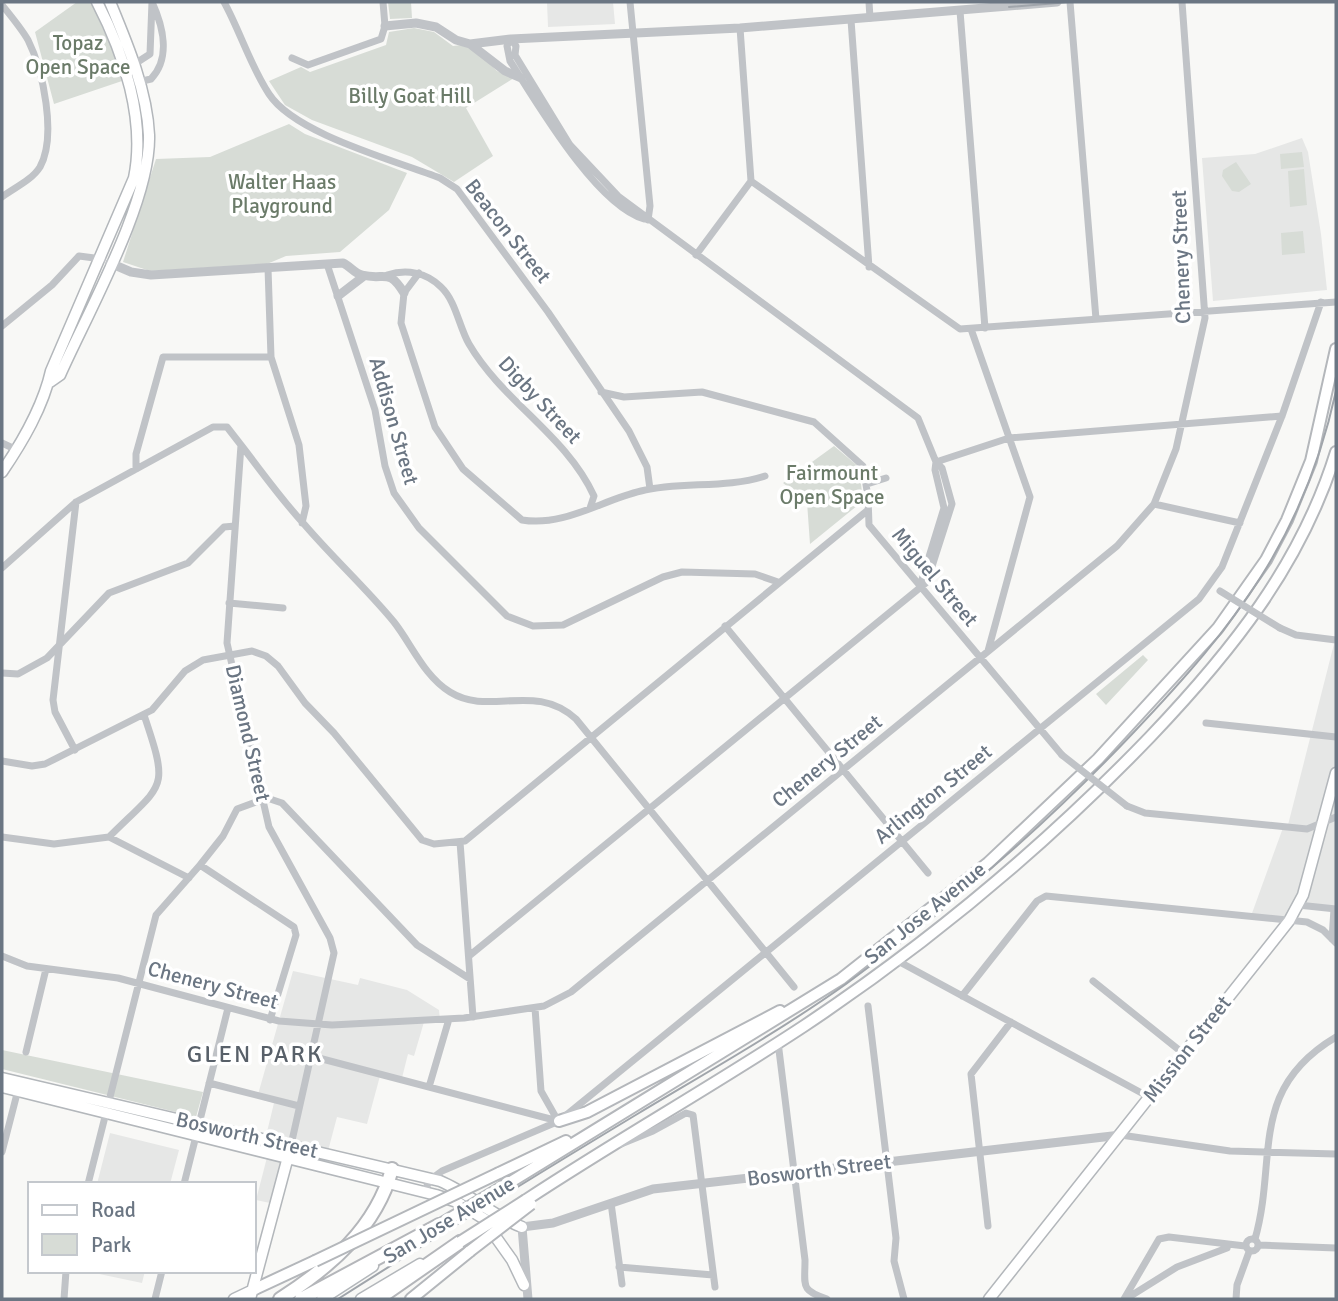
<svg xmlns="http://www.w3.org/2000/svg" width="1338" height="1301" viewBox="0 0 1338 1301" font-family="Signika,sans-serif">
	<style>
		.built { fill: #e6e7e6 }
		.green { fill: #d7dcd6 }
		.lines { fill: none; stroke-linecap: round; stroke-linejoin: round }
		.secondary-casing { stroke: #b3b7bb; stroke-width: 13 }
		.primary-casing { stroke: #b4b7bb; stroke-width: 14 }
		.motorway-casing { stroke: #b4b6ba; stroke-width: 16 }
		.minor { stroke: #c0c3c7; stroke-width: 7 }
		.tertiary { stroke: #c0c3c7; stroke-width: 9 }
		.secondary { stroke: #fff; stroke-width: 10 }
		.primary { stroke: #fff; stroke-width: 10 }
		.motorway { stroke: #fff; stroke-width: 12 }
		.tram { stroke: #a0a5ab; stroke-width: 2 }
		.primary-bridge-casing { stroke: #b4b7bb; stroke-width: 14; stroke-linecap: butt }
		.minor-bridge { stroke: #c0c3c7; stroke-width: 7 }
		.primary-bridge { stroke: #fff; stroke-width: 10 }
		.labels { text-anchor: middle; stroke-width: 7; stroke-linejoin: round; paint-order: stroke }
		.park-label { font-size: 21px; fill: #6b7b69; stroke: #fff }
		.street-label { font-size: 21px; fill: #6b7683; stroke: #fff }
		.quarter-label { font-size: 24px; letter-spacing: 2px; fill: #586069; stroke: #fff }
	</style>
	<rect width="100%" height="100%" fill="#f8f8f6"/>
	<path class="built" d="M547,2H613L615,24L548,27Z
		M1302,138L1308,152L1321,234L1327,290L1213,301L1202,158L1255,154Z
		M1336,636V907L1301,904L1291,919L1251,916L1284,825H1288Z
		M293,971L358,985L360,978L407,990L439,1010L440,1021L424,1022L414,1056L408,1054L401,1082L380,1076L367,1124L337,1117L328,1151L286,1141L270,1203L256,1200L272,1138L266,1136L274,1103L257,1098Z
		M110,1133L179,1150L170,1184H97Z
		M85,1271H145L142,1283Z"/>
	<path class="green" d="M77,2H91L112,49L122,81L54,104L35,32Z
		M388,2H411L412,18L390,19Z
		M414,28L434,32L453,46L470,44L497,71L514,78L466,108L493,156L454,182L412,157L312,120L285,105L269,81L301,67L310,72L386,45L389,32Z
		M289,124L305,134L407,173L389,210L340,252L286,256L267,264L150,271L123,262L156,159L210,157Z
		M1302,152L1304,167L1281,169L1280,154Z
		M1236,162L1251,184L1239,192L1232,191L1222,176L1223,170Z
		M1304,169L1307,205L1290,207L1288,171Z
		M1303,231L1305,253L1282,255L1281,233Z
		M834,446L859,467L863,501L810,544L807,502L783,483Z
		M1143,655L1148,660L1106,705L1096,694Z
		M2,1050L203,1092L196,1117L2,1069Z"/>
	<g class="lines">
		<g class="secondary-casing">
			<path id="secondary" d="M50,382L60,375C88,312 151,201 149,135C147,90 127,43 110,2
				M2,472C23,441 43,407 51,371L134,178C146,120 124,54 97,2
				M2,1078L440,1181C469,1193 492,1216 522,1227
				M2,1087L436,1195L457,1202L494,1225
				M490,1229L512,1260L524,1285
				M234,1299L255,1289
				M250,1299L289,1153
				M322,1299L373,1266
				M361,1299L420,1264
				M989,1299L1289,921L1303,895L1336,773"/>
		</g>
		<g class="primary-casing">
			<path id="primary" d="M559,1121L587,1112L780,1011
				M499,1173L566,1141
				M504,1186L841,979L988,863L1098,759L1218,628L1266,560L1287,520L1311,461L1336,349
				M526,1200C617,1140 713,1086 804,1026C930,942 1045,846 1150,737C1231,652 1301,565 1336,452
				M255,1289L315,1261
				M411,1299L470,1251"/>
		</g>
		<g class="motorway-casing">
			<path id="motorway" d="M280,1299C330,1267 376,1228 392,1169
				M301,1299L439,1225
				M378,1299L460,1242"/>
		</g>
		<path class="minor" d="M152,2C163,26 171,58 151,79L138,82L125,76L133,65L150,54Z
			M224,2C240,31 250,65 269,94C295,134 394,160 440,178L457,189L548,312L629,431L647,467L650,489
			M630,2L650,206L648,220
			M869,2L870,18
			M1070,2L1096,319
			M2,5C11,16 21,28 28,40C43,70 57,136 40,167C32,180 14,188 2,197
			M960,11L985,328
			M851,20L869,267
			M511,39L507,46L510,61C537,103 596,205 644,219
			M292,58L308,65L381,39L385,26L383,2
			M751,181L960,329L1336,302
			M696,255L751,181L740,28
			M327,264L375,410L385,466L394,493L419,528L507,616L533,626L563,625L663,577L682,572L755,574L778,582
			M268,268L271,357L299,445L306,506L302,523
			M419,273L404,293L401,323L435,427L463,469L522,520C564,527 602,500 641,491C681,481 725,489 765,476
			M387,275C406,269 426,272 441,287C456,301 459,327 469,344C503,402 566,435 594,496L590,508
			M2,326L52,285L79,256L102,259
			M971,329L1030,497L988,651
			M601,392L624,397L702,392L814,422L863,466L868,497L869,525L1062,755
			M2,443L17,450
			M241,445C262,472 281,499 304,524C333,558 366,588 394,622C412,645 424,676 450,692C490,717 534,681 576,719L794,987
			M936,462L1009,438L1282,416
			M136,469V454L163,357H271
			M867,484L886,478
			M1154,504L1240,523
			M2,568L76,502L213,427H227L241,445L227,643L269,827L330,938L334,953L291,1145
			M920,586L944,508L935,470L936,462
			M229,603L283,608
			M725,626L928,873
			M1280,628L1296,635L1336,640
			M2,673L18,674L47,658L109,593L188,563L224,527L235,526
			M1206,723L1336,737
			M75,750L55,712L53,700L76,502
			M2,761L32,766L45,764L152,710L185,671L203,660L252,651L266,656L278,666L305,703L334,733L422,840L434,844L465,841L868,510
			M1127,806L1145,813L1307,829L1336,817
			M2,837L54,844L109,837L189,878
			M109,837C164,782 170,792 144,715
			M460,842L473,1017
			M200,865L294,927L296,935L270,1020
			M1298,905L1336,909
			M1332,939L1334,909
			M2,956L27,966L118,978L279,1021L332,1025L464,1018L544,1006L571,992L1117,546L1154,504L1176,449L1205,318L1182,2
			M469,956L927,582L952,504L942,468L936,462L918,418L618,196L570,145L515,55L516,46L511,39
			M896,960L1149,1097
			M1093,981L1184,1054
			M962,996L1037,901L1046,896L1307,922L1323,930L1336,943
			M868,1006L896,1238L894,1261L904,1299
			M535,1008L541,1091L558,1121
			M778,1042L805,1260C805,1286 800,1290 827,1299
			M26,1052L46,969
			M311,1056L558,1121
			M209,1083L299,1106
			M429,1087L449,1019
			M1121,1135L1230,1151L1336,1154
			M621,1144L653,1131L686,1113L693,1115L715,1287
			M2,1152L19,1086
			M88,1184L156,915L200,865L223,836L237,809L267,798L282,803L417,945L470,979
			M184,1184L228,1008
			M424,1191L431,1179L442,1171L559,1121L1199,599L1222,567L1282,416L1321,302
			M611,1203L622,1284
			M988,1226L971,1074L1011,1022
			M1246 1245a6 6 0 1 1 12 0a6 6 0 1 1-12 0Z
			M1255,1239C1278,1159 1247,1090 1336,1037
			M1259,1245L1336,1248
			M619,1267L713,1275
			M1129,1297L1177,1267L1227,1248
			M64,1299L66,1271
			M155,1299L162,1271
			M1124,1299L1159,1239L1169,1237L1245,1246
			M1236,1299L1237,1285L1249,1252"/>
		<path class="tertiary" d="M385,26L416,23L436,27L456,40L470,44L511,39L740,28L1057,2
			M470,44L505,71L521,78
			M110,263L131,272L151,275L343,263C350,266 355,274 362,275C385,281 388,267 404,293
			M338,296L364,276
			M528,1299L522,1227L553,1223L653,1189L1121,1135"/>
		<use href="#secondary" class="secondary"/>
		<use href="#primary" class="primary"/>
		<use href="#motorway" class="motorway"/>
		<path class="tram" d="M1009,7L1069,2
			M338,1299C437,1236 538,1174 639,1113C709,1071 780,1031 846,984C949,909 1046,825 1134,732C1235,626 1304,538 1336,391"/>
		<g class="primary-bridge-casing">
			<path id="primary-bridge" d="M439,1225L504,1186
				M460,1242L526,1200
				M470,1251L531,1204
				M315,1261L499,1173"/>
		</g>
		<path class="minor-bridge" d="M1220,591L1280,628
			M1062,755L1127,806"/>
		<use href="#primary-bridge" class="primary-bridge"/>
	</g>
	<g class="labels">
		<g class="park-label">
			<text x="78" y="50">Topaz<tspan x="78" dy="24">Open Space</tspan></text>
			<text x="410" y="103">Billy Goat Hill</text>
			<text x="282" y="189">Walter Haas<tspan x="282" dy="24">Playground</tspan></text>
			<text x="832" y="480">Fairmount<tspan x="832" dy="24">Open Space</tspan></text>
		</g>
		<g class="street-label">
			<text transform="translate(508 231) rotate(52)" y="7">Beacon Street</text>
			<text transform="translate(1181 257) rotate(-92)" y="7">Chenery Street</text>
			<text transform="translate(540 400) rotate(47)" y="7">Digby Street</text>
			<text transform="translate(394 421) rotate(74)" y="7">Addison Street</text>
			<text transform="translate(935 577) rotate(50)" y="7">Miguel Street</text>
			<text transform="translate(248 733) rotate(77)" y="7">Diamond Street</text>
			<text transform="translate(827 761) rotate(-39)" y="7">Chenery Street</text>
			<text transform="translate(933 794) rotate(-39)" y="7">Arlington Street</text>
			<text transform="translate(925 913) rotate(-39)" y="7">San Jose Avenue</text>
			<text transform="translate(213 985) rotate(15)" y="7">Chenery Street</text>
			<text transform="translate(1187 1049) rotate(-52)" y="7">Mission Street</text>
			<text transform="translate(247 1135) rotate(13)" y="7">Bosworth Street</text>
			<text transform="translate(819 1170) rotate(-7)" y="7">Bosworth Street</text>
			<text transform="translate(449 1220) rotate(-31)" y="7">San Jose Avenue</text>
		</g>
		<g class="quarter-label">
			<text x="255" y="1062">GLEN PARK</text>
		</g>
	</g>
	<rect width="1338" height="1301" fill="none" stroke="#6b7683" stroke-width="7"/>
	<rect x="28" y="1182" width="228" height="91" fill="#ffffff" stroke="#c4c8cd" stroke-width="2"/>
	<rect x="42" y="1205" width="35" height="10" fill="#ffffff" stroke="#c4c8cd" stroke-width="2"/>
	<text x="91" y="1217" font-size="21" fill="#6b7683">Road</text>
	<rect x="42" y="1234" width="35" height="21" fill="#d7dcd6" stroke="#c4c8cd" stroke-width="2"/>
	<text x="91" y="1252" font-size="21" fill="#6b7683">Park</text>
</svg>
